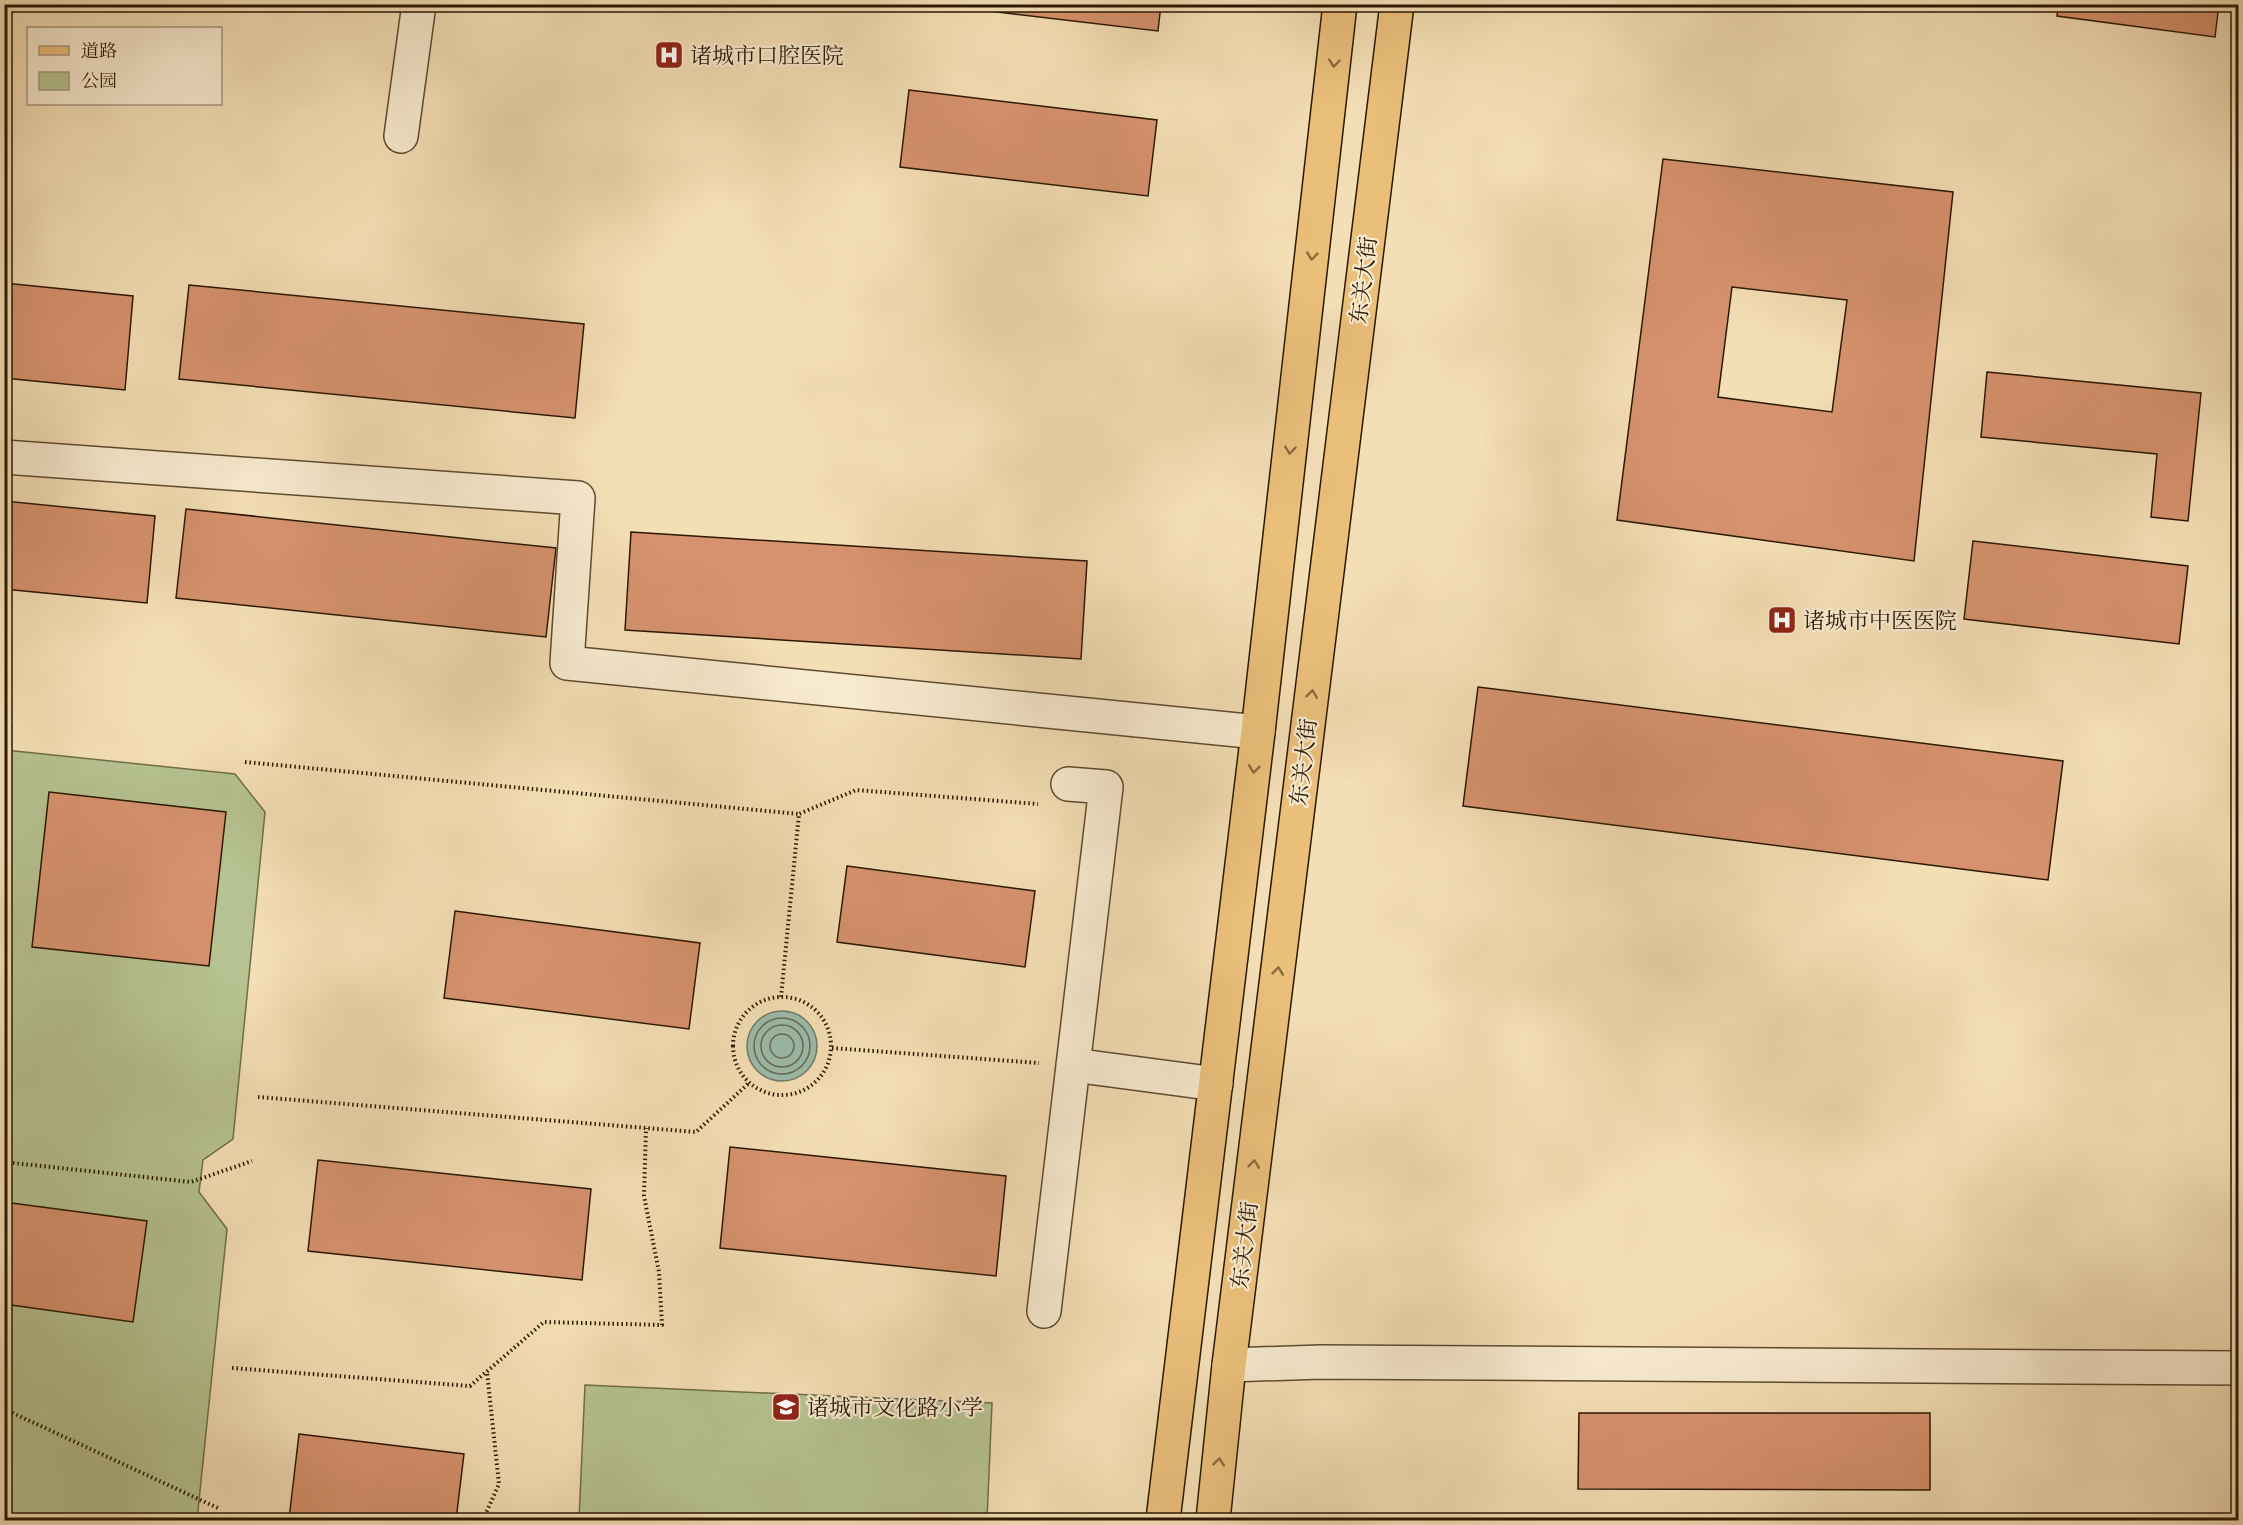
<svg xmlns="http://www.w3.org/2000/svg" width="2243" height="1525" viewBox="0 0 2243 1525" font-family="Vollkorn,'Noto Serif SC',serif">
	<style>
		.green { fill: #b6c291; stroke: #706d4a; stroke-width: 1.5 }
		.water { fill: #9cbcab; stroke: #6f7a68; stroke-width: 1.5 }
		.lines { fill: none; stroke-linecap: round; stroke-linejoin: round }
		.shore { stroke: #646a57; stroke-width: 1.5 }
		.building { fill: #d6926e; stroke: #2b1803; stroke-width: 1.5; fill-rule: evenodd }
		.minor-casing { stroke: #5d4a30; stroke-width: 36 }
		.major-casing { stroke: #2b1803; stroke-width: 36 }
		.path { stroke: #2b1803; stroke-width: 4; stroke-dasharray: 1.5 3; stroke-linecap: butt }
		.minor { stroke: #f8eacf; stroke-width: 33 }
		.major { stroke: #eabf7a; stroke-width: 33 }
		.oneway { stroke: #8a6c3e }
		.labels { text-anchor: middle; stroke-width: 4.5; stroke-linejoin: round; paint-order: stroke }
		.poi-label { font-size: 22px; fill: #2b1803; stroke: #f8eacf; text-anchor: start }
		.street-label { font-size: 22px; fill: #2b1803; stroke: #f8eacf }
	</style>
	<rect width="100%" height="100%" fill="#f4deb5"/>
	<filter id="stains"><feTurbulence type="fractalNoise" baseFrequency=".00333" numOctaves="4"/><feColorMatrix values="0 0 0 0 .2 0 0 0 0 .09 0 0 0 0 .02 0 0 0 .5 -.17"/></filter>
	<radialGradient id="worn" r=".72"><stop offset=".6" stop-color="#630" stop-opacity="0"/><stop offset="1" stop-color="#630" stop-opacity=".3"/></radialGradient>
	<path class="green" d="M5,750L235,774L265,812L233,1139L203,1160L199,1192L227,1229L197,1520H5Z
		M585,1385L992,1403L987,1520H579Z"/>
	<path class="water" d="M747 1046a35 35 0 1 1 70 0a35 35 0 1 1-70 0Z"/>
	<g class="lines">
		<path class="shore" d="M754 1046a28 28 0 1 1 56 0a28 28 0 1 1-56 0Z
			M761 1046a21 21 0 1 1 42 0a21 21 0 1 1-42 0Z
			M770 1046a12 12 0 1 1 24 0a12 12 0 1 1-24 0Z"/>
	</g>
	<path class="building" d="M930,4H1161L1158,31Z
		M2058,4H2219L2215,37L2057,16Z
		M909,90L1157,120L1148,196L900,167Z
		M1663,159L1953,192L1914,561L1617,520ZM1732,287L1847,300L1832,412L1718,397Z
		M4,283L133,296L125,390L4,378Z
		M189,285L584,324L575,418L179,379Z
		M1987,372L2201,393L2188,521L2151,517L2157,454L1981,437Z
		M4,501L155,516L147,603L4,589Z
		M186,509L556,548L546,637L176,598Z
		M631,532L1087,561L1081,659L625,630Z
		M1973,541L2188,566L2179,644L1964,619Z
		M1478,687L2063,761L2048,880L1463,806Z
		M49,792L226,812L209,966L32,947Z
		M847,866L1035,891L1025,967L837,942Z
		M455,911L700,943L689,1029L444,998Z
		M730,1147L1006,1176L996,1276L720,1248Z
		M318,1160L591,1189L582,1280L308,1251Z
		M4,1202L147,1221L133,1322L4,1304Z
		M1579,1413H1930V1490L1578,1489Z
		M299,1434L464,1454L456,1520L289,1519Z"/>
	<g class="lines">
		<g class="minor-casing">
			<path id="minor" d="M401,136L419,4
				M4,457L578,498L567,663L1258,732
				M1073,1065L1216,1084
				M1044,1311L1106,787L1068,784
				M1229,1365L1321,1362L2238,1368"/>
		</g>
		<g class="major-casing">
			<path id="major" d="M1163,1520L1258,732L1340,4
				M1213,1520L1229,1365L1397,4"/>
		</g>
		<path class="path" d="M4,743L12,723
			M245,762L799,814
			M733 1046a49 49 0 1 1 98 0a49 49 0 1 1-98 0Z
			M781,997L799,814L856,790L1038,804
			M832,1048L1039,1063
			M258,1097L696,1132L749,1083
			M4,1162L191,1182L252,1161
			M232,1368L470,1386L544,1322L662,1325L659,1272L644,1196L646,1128
			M4,1409L220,1509
			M483,1520L499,1484L487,1372"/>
		<use href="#minor" class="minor"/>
		<use href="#major" class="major"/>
	</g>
	<defs><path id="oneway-chevron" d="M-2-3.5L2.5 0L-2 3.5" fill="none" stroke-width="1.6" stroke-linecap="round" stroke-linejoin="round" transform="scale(1.5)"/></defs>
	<g class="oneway">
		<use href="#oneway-chevron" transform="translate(1334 63) rotate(96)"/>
		<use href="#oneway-chevron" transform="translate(1312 256) rotate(96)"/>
		<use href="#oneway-chevron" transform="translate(1290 450) rotate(96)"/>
		<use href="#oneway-chevron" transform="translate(1312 694) rotate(-83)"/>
		<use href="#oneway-chevron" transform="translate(1254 769) rotate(97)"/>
		<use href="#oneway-chevron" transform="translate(1278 971) rotate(-83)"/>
		<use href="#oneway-chevron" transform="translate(1254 1164) rotate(-83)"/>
		<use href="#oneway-chevron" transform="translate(1219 1462) rotate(-84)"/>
	</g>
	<defs>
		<g id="hospital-square" transform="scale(1.5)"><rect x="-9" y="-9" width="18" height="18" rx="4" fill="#8f2418" stroke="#f8eacf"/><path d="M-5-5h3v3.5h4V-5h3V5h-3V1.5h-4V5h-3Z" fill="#fff"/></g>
		<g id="school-square" transform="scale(1.5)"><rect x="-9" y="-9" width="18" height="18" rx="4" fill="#8f2418" stroke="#f8eacf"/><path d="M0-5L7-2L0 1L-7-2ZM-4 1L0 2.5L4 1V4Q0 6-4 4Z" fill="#fff"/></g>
	</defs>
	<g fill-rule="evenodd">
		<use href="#hospital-square" x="669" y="55"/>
		<use href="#hospital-square" x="1782" y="620"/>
		<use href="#school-square" x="786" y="1407"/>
	</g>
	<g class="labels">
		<g class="poi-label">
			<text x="690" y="63">诸城市口腔医院</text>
			<text x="1803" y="628">诸城市中医医院</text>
			<text x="807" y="1415">诸城市文化路小学</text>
		</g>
		<g class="street-label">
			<text transform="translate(1363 280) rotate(-83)" y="8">东关大街</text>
			<text transform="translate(1303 762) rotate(-83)" y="8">东关大街</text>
			<text transform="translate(1244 1245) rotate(-83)" y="8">东关大街</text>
		</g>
	</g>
	<rect width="2243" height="1525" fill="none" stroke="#f4deb5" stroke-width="24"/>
	<rect x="6" y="6" width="2231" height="1513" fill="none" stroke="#2b1803" stroke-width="3"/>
	<rect x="12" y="12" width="2219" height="1501" fill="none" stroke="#2b1803" stroke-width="1.5"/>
	<rect x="27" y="27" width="195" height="78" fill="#f8eacf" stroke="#a6967d" stroke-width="1.5"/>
	<rect x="39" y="46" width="30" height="9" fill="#eabf7a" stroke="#a6967d" stroke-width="1.5"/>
	<text x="81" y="57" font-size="18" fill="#2b1803">道路</text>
	<rect x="39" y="72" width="30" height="18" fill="#b6c291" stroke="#a6967d" stroke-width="1.5"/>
	<text x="81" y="87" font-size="18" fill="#2b1803">公园</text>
	<rect width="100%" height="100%" filter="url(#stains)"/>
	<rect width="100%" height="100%" fill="url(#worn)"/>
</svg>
